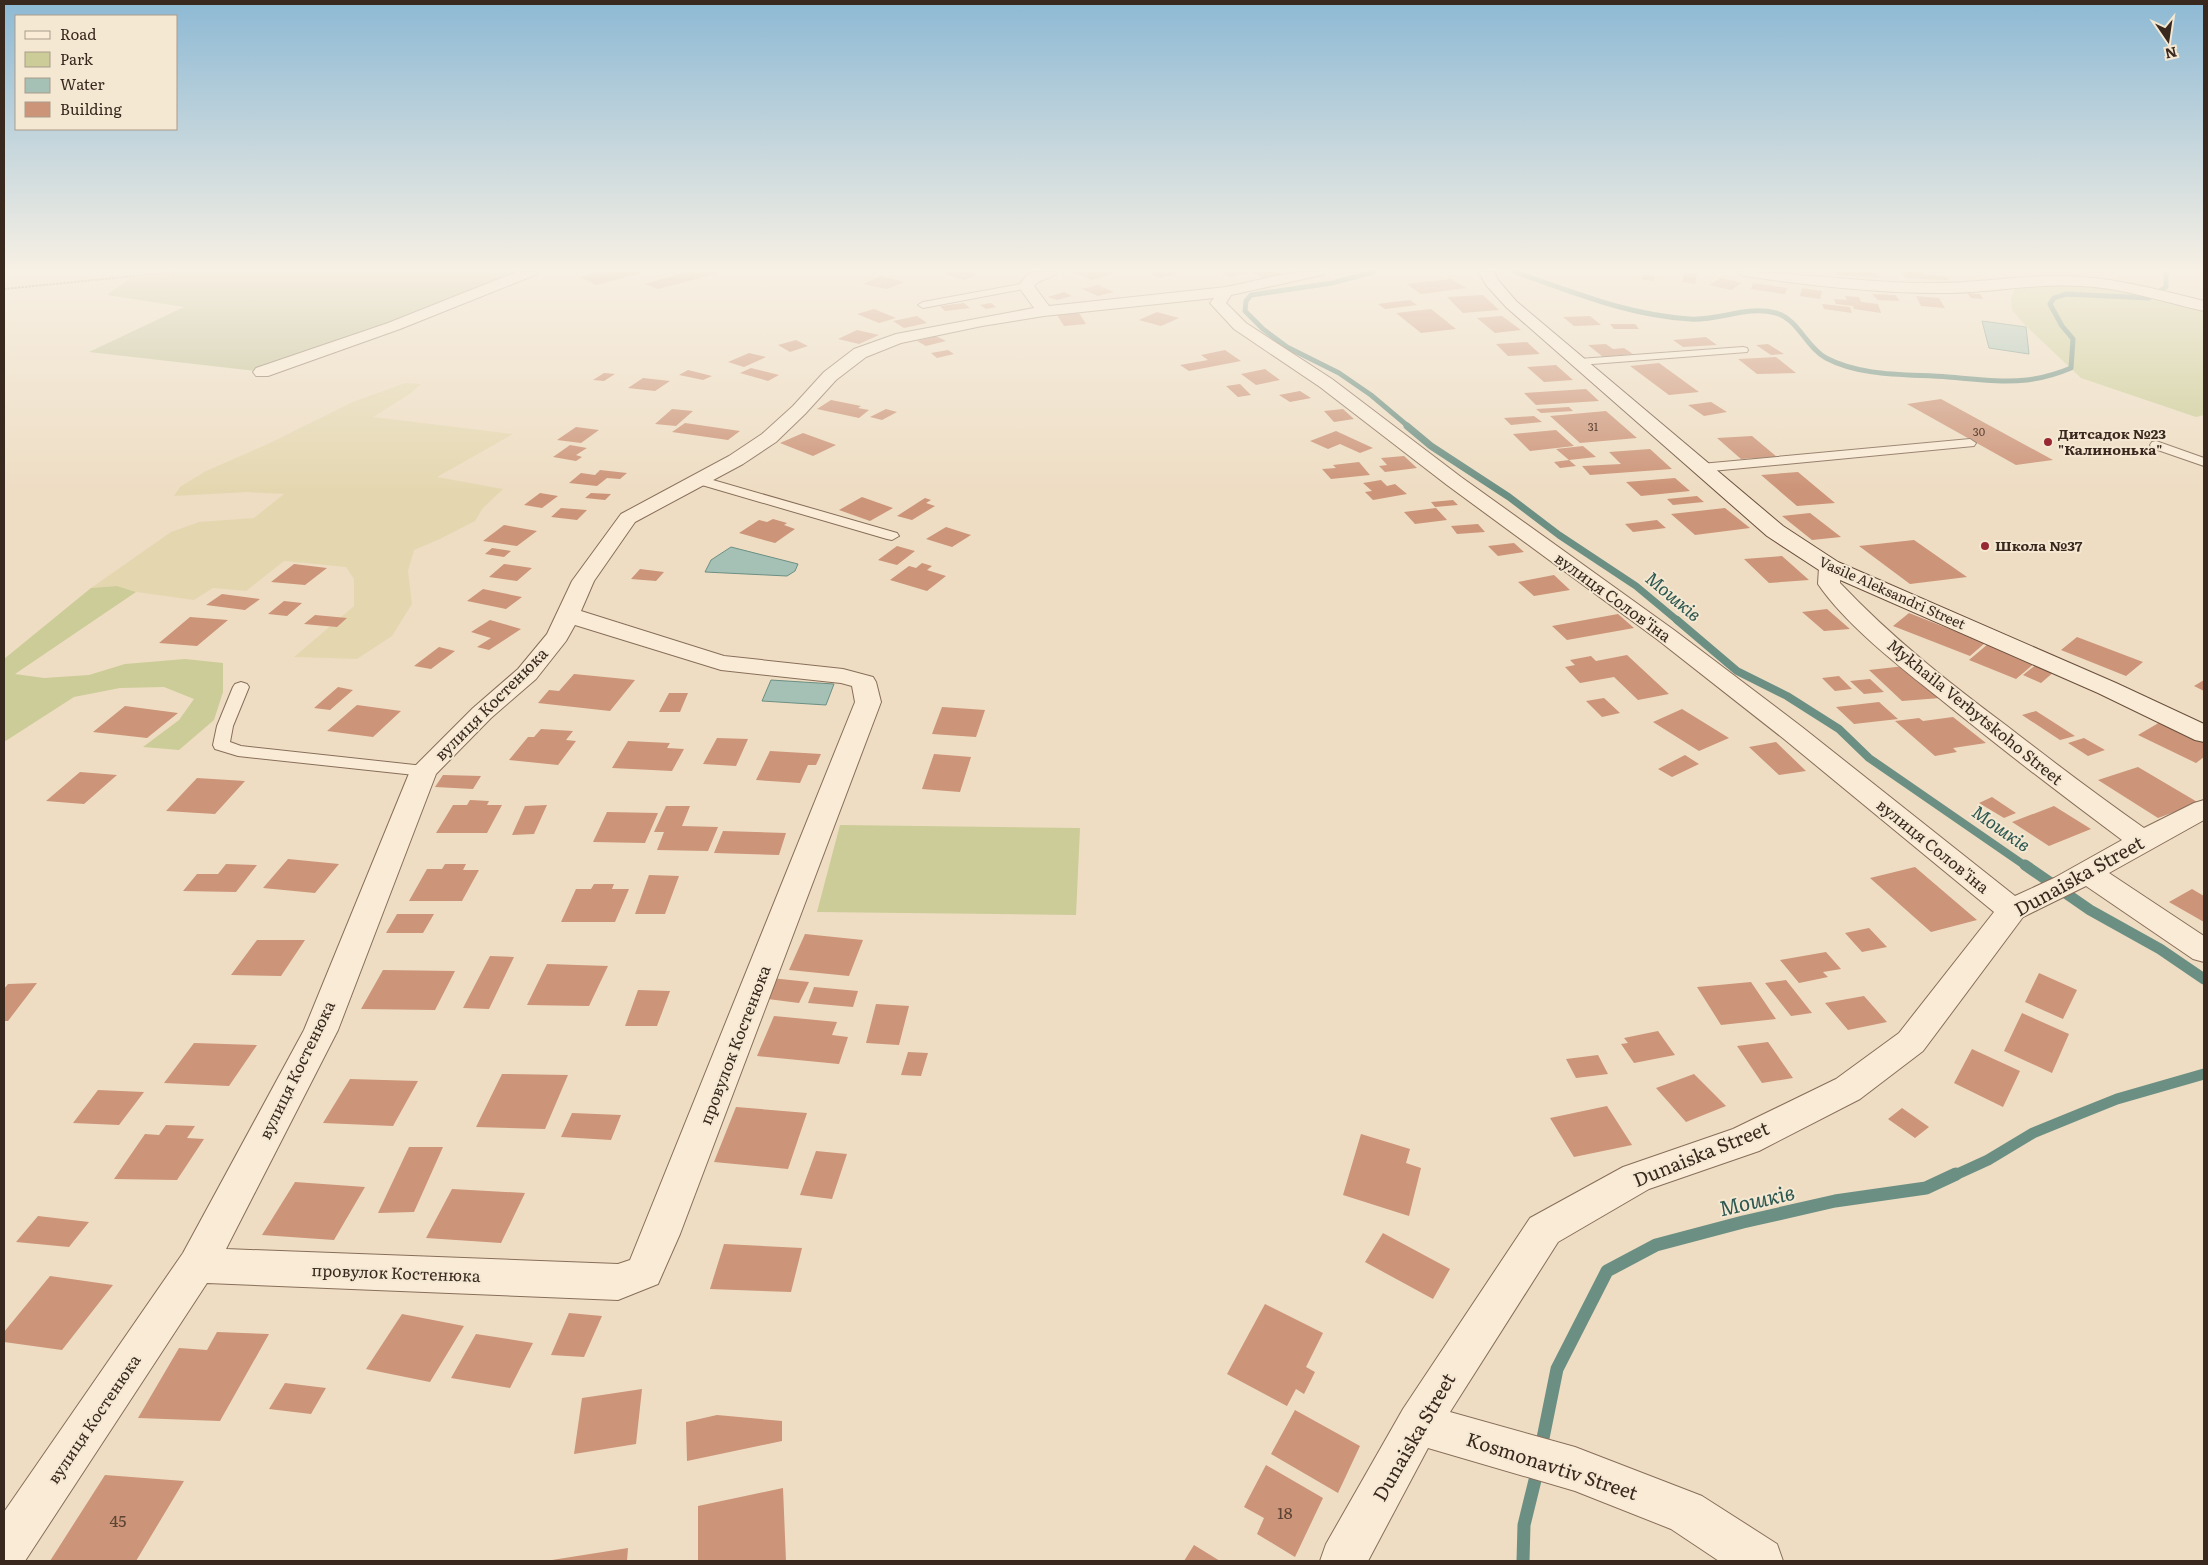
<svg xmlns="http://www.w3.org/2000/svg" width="2208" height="1565" viewBox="0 0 2208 1565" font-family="Literata,serif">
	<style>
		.farmland { fill: #e4d7b0 }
		.green { fill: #cbcc97 }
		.cemetery { fill: #c0c196 }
		.water { fill: #a5c1b6; stroke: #6c8f83 }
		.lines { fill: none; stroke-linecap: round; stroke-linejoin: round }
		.stream-far4 { stroke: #6c8f83; stroke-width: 5 }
		.stream-far3 { stroke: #6c8f83; stroke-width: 7 }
		.stream-far2 { stroke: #6c8f83; stroke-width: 8 }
		.stream-far1 { stroke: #6c8f83; stroke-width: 11 }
		.stream { stroke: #6c8f83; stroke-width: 13 }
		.building { fill: #cc9478 }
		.service-casing { stroke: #886e5a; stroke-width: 2 }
		.minor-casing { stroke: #886e5a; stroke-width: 2 }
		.secondary-casing { stroke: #6a4f3d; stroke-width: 2 }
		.path { stroke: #886e5a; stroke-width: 2; stroke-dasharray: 2.5 1; stroke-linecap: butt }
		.service { fill: #f9ebd6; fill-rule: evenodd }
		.minor { fill: #f9ebd6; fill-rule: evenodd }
		.secondary { fill: #f9ebd6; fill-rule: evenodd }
		.poi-dot { fill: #972934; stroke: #f5e8d2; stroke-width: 2 }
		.labels { text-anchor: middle; stroke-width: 4; stroke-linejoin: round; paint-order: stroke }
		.far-number-label { font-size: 11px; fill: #5d4334 }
		.far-poi-label { font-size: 14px; font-weight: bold; fill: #38281e; stroke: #f5e8d2; text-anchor: start }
		.far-street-label { font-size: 14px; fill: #38281e; stroke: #f5e8d2 }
		.street-label { font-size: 16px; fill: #38281e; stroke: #f5e8d2 }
		.near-number-label { font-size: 16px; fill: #5d4334 }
		.water-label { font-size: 18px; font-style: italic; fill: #2d5851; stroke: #f5e8d2 }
		.near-street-label { font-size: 19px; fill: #38281e; stroke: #f5e8d2 }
		.near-water-label { font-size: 21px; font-style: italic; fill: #2d5851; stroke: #f5e8d2 }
	</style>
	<rect width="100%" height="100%" fill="#eeddc3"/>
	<path class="farmland" d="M405,383L421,384L411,393L373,417L513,434L437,477L503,489L483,508L475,521L440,539L414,550L408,571L412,604L392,636L357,659L294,657L354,606V579L346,567L284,561L246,591L213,588L194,600L136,592L117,586L91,588L171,532L199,522L254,518L284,494L247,492L174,496L180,487L206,471L268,444L353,402Z"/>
	<path class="green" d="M2094,285L2204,309V415L2196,417L2081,378L2025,325L2012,310L2011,299L2015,287Z
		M117,586L136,592L15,674L44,678L89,675L125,664L185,659L223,663V692L214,720L179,750L143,747L179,720L194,699L164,687L120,688L74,697L4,742V659L91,588Z
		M840,825L1080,828L1076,915L817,912Z"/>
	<path class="cemetery" d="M181,272H524L389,325L257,371L89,352L184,307L107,295L129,279Z"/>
	<path class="water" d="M1982,321L2026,327L2029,354L1989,348Z
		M731,547L798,564L795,571L787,576L705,572L711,560Z
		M771,680L834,684L826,705L762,701Z"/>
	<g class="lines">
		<path class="stream-far4" d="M1373,272L1332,283L1251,295L1246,301L1245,311L1263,329L1287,347L1339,373L1371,395L1409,427
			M1515,272C1574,292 1626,315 1690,319C1719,321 1747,305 1776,313C1798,319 1806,347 1826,358C1862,377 1908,374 1948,377C1974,379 2001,383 2027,380C2043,378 2057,374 2071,368L2073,339L2062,326L2050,304L2054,298L2066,294L2149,298L2166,287V272"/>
		<path class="stream-far3" d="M1407,426L1431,446L1509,497L1559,535L1636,586L1678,621"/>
		<path class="stream-far2" d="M1677,620L1737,671L1787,696L1839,729L1869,758L2027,867"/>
		<path class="stream-far1" d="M2025,865L2090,910L2160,949L2204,979
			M1953,1176L1988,1160L2033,1133L2082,1113L2117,1099L2204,1074"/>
		<path class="stream" d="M1541,1448L1557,1369L1607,1271L1656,1245L1743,1222L1835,1201L1926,1188L1956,1174
			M1523,1561L1524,1525L1538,1468"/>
	</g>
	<path class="building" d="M600,272H642V273L596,285L580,277Z
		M687,272L719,273L658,289L645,284Z
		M950,272H968L977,275L964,280L945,274Z
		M1073,272H1115V273L1091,280Z
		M1157,272H1179V273L1160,278L1151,274Z
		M1220,272H1248V273L1230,277Z
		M1251,272H1280L1284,274L1263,278Z
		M1835,272H1875L1880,278L1836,275Z
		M1901,272H1923L1925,275L1945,276L1948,280L1906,278Z
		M1685,273L1697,274L1695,284L1682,282Z
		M1644,275L1655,276L1653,281L1641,279Z
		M881,276L904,282L887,289L863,284Z
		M1721,278L1742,283L1731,290L1709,285Z
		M1451,279L1466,288L1421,294L1407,284Z
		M1753,283L1787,288L1785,294L1751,289Z
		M1098,285L1114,292L1098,296L1082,289Z
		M1802,288L1822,291L1820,299L1800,296Z
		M1064,292L1072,296L1057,300L1048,297Z
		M1967,293L1980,294L1983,299L1971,298Z
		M1872,294L1895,295L1900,301L1878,300Z
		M1483,295L1499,310L1463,313L1447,297Z
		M1845,296L1859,297L1861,302L1878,304L1881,313L1854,309L1853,306L1836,304L1834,299L1847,300Z
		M1916,296L1939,298L1945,308L1921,306Z
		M1410,300L1417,305L1385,309L1378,304Z
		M964,303L970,308L945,311L940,306Z
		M991,303L996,307L986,309L980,305Z
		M1822,304L1850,307L1852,313L1824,309Z
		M874,309L896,318L879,323L857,314Z
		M1431,309L1456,329L1421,333L1396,313Z
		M1157,312L1179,318L1161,326L1139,320Z
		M1079,313L1086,324L1064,326L1057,315Z
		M917,316L927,323L904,328L893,321Z
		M1502,316L1521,330L1495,333L1477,318Z
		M1590,316L1601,325L1574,326L1563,317Z
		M1610,324H1635L1639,329H1614Z
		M857,330L879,335L859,344L838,339Z
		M936,336L946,341L926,346L917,341Z
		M1706,337L1717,345L1683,347L1673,340Z
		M796,340L808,346L790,352L778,345Z
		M1527,342L1540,354L1508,356L1496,344Z
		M1606,344L1613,349L1624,348L1633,354L1603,357L1588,345Z
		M1768,344L1784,354L1771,355L1756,345Z
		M948,350L954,354L937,358L931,353Z
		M1225,350L1241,361L1189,371L1180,365L1208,360L1201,355Z
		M749,353L766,357L744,367L728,362Z
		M1776,357L1796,373L1757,374L1738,359Z
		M1659,363L1699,392L1669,395L1630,366Z
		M1556,365L1573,380L1544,382L1527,367Z
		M751,368L779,375L768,381L740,373Z
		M1265,369L1280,380L1256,385L1241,374Z
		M688,370L712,376L703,380L679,375Z
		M604,373L615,374L604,381L593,380Z
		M643,378L670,381L655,391L628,388Z
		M1240,384L1251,395L1238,397L1226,386Z
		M1586,389L1599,401L1536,405L1524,393Z
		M1300,391L1311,398L1290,402L1279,395Z
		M1941,399L2053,460L2016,465L1907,404Z
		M831,400L861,406L858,408L869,410L859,418L817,409Z
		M1711,402L1727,412L1704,416L1688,405Z
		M1569,407L1573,411L1541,413L1536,409Z
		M672,409L693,411L676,426L655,424Z
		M886,409L897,412L882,420L870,417Z
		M1343,409L1354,419L1334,422L1324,411Z
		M1606,411L1637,438L1580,443L1550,416Z
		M1534,416L1542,422L1511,425L1504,418Z
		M685,423L740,431L728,440L672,432Z
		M576,427L599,430L581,443L557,440Z
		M1556,430L1574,446L1530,451L1513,434Z
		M1336,431L1373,448L1360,453L1340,444L1328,449L1310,441Z
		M803,433L836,445L813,456L780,443Z
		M1752,436L1777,457L1741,459L1717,438Z
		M570,445L587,448L576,455L582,457L576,461L553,457Z
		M1583,446L1596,457L1569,460L1556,449Z
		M1650,449L1672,469L1590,475L1582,466L1621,464L1609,452Z
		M1404,456L1417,468L1385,472L1379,466L1387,465L1381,458Z
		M1569,460L1576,466L1560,468L1554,462Z
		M1359,462L1370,475L1331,479L1322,469L1336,468L1333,465Z
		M600,470L627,473L620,479L607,478L597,486L569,483L581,473L595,475Z
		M1798,472L1835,503L1797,506L1761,475Z
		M1675,478L1690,491L1641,496L1626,482Z
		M1381,480L1387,486L1395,484L1407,494L1373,500L1365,492L1372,491L1363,483Z
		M540,493L558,496L542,508L524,505Z
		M591,493L611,494L605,500L585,498Z
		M1697,496L1704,502L1673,505L1667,499Z
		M862,497L893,508L870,521L839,510Z
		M925,498L931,500L926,503L935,506L912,520L897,516Z
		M1453,500L1458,505L1435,507L1431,502Z
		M561,508L587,510L577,520L551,517Z
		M1436,508L1447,520L1415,524L1404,512Z
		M1725,508L1750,528L1695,535L1671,514Z
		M1810,513L1841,537L1812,540L1782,516Z
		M773,519L787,523L784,525L795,529L775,543L739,533L759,520L767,522Z
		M1657,520L1666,528L1633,532L1625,524Z
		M1478,524L1485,532L1457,534L1451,526Z
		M504,525L537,531L517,546L483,541Z
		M946,527L971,535L952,547L926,539Z
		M1914,540L1967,577L1910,584L1859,546Z
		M1514,543L1524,552L1498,556L1488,546Z
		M897,546L915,551L897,565L878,560Z
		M492,548L511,551L504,557L485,554Z
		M1782,556L1809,580L1769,583L1744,559Z
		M922,563L932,566L927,570L946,576L927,591L890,580L909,566L916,568Z
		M294,564L327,568L305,585L271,582Z
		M504,564L532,568L517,581L489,577Z
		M640,569L664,572L656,581L631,579Z
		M1554,575L1570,590L1534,596L1518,582Z
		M483,589L522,597L506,609L467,601Z
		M222,594L260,599L245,610L206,605Z
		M284,601L302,603L287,616L268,614Z
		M1827,609L1850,629L1824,631L1802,612Z
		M1909,613L1985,643L1970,656L1893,626Z
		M1618,614L1634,628L1567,640L1552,626Z
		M315,615L347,618L337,627L304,624Z
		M190,617L228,620L197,646L159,643Z
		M490,620L521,629L489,650L477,647L491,638L471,632Z
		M2077,637L2143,662L2126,676L2061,650Z
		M1988,644L2035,663L2016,679L1969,660Z
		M439,647L455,651L431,669L414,666Z
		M1627,655L1669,694L1638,700L1614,677L1580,683L1565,667L1575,665L1570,660L1591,656L1596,661Z
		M2037,664L2055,671L2041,683L2023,675Z
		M1905,666L1940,698L1902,701L1869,670Z
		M574,674L635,680L610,711L538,703L549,690L559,691Z
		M1839,676L1852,689L1835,691L1822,678Z
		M1870,679L1884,692L1864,694L1850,681Z
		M2204,680V691L2194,686Z
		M338,687L353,690L330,710L314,708Z
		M669,693H688L680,712H659Z
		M1604,698L1620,713L1602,717L1586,701Z
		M1879,702L1898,719L1854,724L1836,707Z
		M357,705L401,711L373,737L327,731Z
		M125,706L178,713L147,738L93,732Z
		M942,707L985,710L976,737L932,734Z
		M1682,709L1729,738L1699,751L1653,722Z
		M2036,711L2075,736L2060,740L2022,715Z
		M1953,717L1986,743L1953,748L1957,752L1935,756L1895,721L1919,718L1923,721Z
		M2162,721L2204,740V757L2196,763L2138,735Z
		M541,729L573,731L566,740L576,741L558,765L509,760L528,737H534Z
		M717,738L748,739L736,766L703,764Z
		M2084,738L2105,750L2088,756L2068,743Z
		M628,741L670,743L667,748L684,749L672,771L612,768Z
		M1776,742L1806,771L1779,775L1749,747Z
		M770,751L821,754L816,765H808L800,783L756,780Z
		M934,754L971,757L960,792L922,789Z
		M1685,755L1699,764L1672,777L1658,769Z
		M2138,767L2199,803L2158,818L2098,780Z
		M80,772L117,775L84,804L46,801Z
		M443,775L481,776L473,789L435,787Z
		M197,778L245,781L215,814L166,811Z
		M1992,797L2016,813L2004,818L1979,803Z
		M470,800L489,801L487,805H502L487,833H436L453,805H467Z
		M547,805L534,834L512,835L525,806Z
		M666,806H690L682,826L718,827L708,851L657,850L664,832H654Z
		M2054,806L2091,829L2049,846L2012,822Z
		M607,812L658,813L645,843L593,842Z
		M723,831L786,833L779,855L714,853Z
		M288,859L339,864L315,893L263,888Z
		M226,864L257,865L236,892L183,891L197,874H218Z
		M445,864H466L463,870H479L462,901H409L427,869H442Z
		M1915,867L1977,920L1931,932L1870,878Z
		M649,875L679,876L665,914H635Z
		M594,884H614L612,889H629L615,922H561L576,889H591Z
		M2192,889L2204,896V922L2169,902Z
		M397,914H434L423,933H386Z
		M1869,928L1887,947L1862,952L1845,933Z
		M805,934L863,940L849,976L789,970Z
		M257,940H305L281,976L231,975Z
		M1826,952L1841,969L1823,972L1828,977L1799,983L1780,960Z
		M490,956L514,957L489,1009L463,1008Z
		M547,964L608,966L589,1006L527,1005Z
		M383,970L455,971L435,1010L361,1009Z
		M2039,973L2077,990L2063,1019L2025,1002Z
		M771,978L809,982L799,1003L761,998Z
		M1786,980L1812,1013L1791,1016L1765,983Z
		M1751,982L1776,1019L1721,1025L1697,987Z
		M37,983L8,1021H4V989L8,984Z
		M814,987L858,991L853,1007L808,1003Z
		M638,990L670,991L657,1026H625Z
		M1864,996L1887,1022L1848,1030L1825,1003Z
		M876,1004L909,1006L899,1045L866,1043Z
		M2022,1013L2069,1034L2052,1073L2004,1051Z
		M774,1016L837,1022L832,1035L848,1037L839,1064L757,1056Z
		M1658,1031L1675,1055L1634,1063L1621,1044L1628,1043L1624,1038Z
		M1768,1042L1793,1078L1762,1083L1737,1046Z
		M194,1043L257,1045L229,1086L164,1083Z
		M1972,1049L2020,1071L2003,1107L1954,1083Z
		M908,1052L928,1053L921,1076L901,1075Z
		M1598,1055L1608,1074L1576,1078L1566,1059Z
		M502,1074L568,1075L545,1129L476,1127Z
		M1694,1074L1726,1106L1686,1122L1656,1088Z
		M350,1079L418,1081L393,1126L323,1123Z
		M98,1090L144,1092L119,1125L73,1123Z
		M1607,1106L1632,1145L1574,1157L1550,1118Z
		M736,1107L807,1113L788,1169L714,1162Z
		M1902,1108L1929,1127L1915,1138L1888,1119Z
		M572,1113L621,1115L611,1140L561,1137Z
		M166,1125L195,1126L187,1138L204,1139L177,1180L114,1179L145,1134L159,1135Z
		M1361,1134L1410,1149L1406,1163L1421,1168L1409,1216L1343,1195Z
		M409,1147H443L414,1212L378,1213Z
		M816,1151L847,1154L832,1199L800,1195Z
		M295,1182L365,1187L334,1240L262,1235Z
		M452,1189L525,1193L501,1243L426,1238Z
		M38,1216L89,1222L69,1247L16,1242Z
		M1383,1233L1450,1269L1433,1299L1365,1262Z
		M724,1244L802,1248L791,1292L710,1289Z
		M50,1276L113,1285L62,1350L4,1342V1332Z
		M1265,1304L1323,1333L1306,1367L1315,1372L1304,1394L1296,1389L1287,1406L1227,1374Z
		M569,1313L602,1316L584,1357L551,1355Z
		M402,1314L464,1326L430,1382L366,1369Z
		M217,1332L269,1334L220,1421L138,1418L179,1348L207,1350Z
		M476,1334L533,1343L510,1388L451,1378Z
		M285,1383L326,1388L311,1414L269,1409Z
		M642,1389L636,1444L574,1454L582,1398Z
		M1295,1410L1360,1446L1338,1493L1271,1454Z
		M717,1415L782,1421V1441L687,1461L686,1422Z
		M1266,1465L1323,1498L1295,1557L1257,1534L1264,1518L1244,1507Z
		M105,1475L184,1481L136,1561H50Z
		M783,1488L786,1561H698V1506Z
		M1194,1545L1220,1561H1184Z
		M628,1548L627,1561H552V1560Z"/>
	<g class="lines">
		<g class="service-casing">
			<path id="service" d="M1026,283L1031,286L1029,288L923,308L918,305L923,302Z
				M1743,347L1747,348L1748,350L1747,352L1579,365L1574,362L1579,359Z
				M1970,439L1976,443L1974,446L1701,472L1695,468L1701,464Z
				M2156,441L2204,458V466L2152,448L2150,445L2152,442Z
				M699,476L897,533L899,536L892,540L887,539L695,483L693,480L695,477Z
				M241,682L247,684L249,687L233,726L230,742L241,746L424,766L430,767L433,771L430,775L424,776L238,756L215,749L213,745L217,726L233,687L235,684Z"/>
		</g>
		<g class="minor-casing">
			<path id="minor" d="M516,272H537L535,275L400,329L268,376H256L253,372L256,368L388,323Z
				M1034,272H1057C1051,280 1040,278 1034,286L1049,306L1226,287L1295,272H1324L1322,275L1231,295L1226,303L1246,323L1332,379L1461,477L1674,630L1802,727L2015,896L2054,878L2122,840C2060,794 1999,747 1939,698C1900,667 1845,624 1818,584L1819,567L1822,562L1830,560L1838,562L1841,567L1840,583C1891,637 1948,682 2007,726C2052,761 2097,795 2144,828L2194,803L2204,800V820L2109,873L2204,936V962L2193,959L2086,886L2023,917L1923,1051L1860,1099L1759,1151L1649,1189L1558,1242L1450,1412L1575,1447L1702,1496L1777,1544L1783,1561H1719L1671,1529L1575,1491L1428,1448L1368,1561H1320L1326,1544L1403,1409L1530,1218L1623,1167L1733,1129L1836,1079L1899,1033L1994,912L1784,739L1658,640L1447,485L1320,387L1234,329L1210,303L1214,298L1044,316L982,326L901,343L866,357L836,380L805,414L776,442L743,464L635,522L594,581L581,611L724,656L843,669L873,677L876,682L881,702L680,1234L658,1284L618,1300L207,1283L25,1561H4V1512L183,1253L304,1030L410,771L473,708L518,669L547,634L572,581L621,514L729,456L762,434L793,406L824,372L854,349L896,334L1034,308L1018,286L1027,275ZM575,625L721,670L841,683L852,686L855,702L630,1260L618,1264L226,1249L338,1030L436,774L491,718L536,679L566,641Z
				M1737,272C1800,272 1863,283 1926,283C1973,284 2020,275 2066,276C2113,277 2159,290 2204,301V311C2163,302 2124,288 2081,286C2038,283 1995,292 1952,293C1883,294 1813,286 1744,276Z"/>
		</g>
		<g class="secondary-casing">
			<path id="secondary" d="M1479,272H1494L1498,280L1516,301L1783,526L1838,562L2116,683L2204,724V742L2195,740L2098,693L1822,572L1767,536L1506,307L1486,285Z"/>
		</g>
		<path class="path" d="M4,289L174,272"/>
		<use href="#service" class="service"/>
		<use href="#minor" class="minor"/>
		<use href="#secondary" class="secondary"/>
	</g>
	<linearGradient id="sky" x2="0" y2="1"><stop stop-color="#8db9d4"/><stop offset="0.55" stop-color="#f7f0e4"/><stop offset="1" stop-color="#f7f0e4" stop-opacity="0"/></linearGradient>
	<rect width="2208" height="491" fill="url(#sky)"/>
	<g class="poi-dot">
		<circle cx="2048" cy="442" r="5"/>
		<circle cx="1985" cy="546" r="5"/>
	</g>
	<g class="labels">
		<g class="far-number-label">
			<text x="1593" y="431">31</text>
			<text x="1979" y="436">30</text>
		</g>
		<g class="far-poi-label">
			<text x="2058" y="439">Дитсадок №23<tspan x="2058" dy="16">"Калинонька"</tspan></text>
			<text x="1995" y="551">Школа №37</text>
		</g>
		<g class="far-street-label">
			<text transform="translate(1892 593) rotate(24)" y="5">Vasile Aleksandri Street</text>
		</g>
		<g class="street-label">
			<text transform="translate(1613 597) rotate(36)" y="6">вулиця Солов'їна</text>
			<text transform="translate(491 704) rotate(-45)" y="6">вулиця Костенюка</text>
			<text transform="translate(1975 712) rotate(39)" y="6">Mykhaila Verbytskoho Street</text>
			<text transform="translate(1933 846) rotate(39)" y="6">вулиця Солов'їна</text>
			<text transform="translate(735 1045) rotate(-69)" y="6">провулок Костенюка</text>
			<text transform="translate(297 1070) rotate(-64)" y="6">вулиця Костенюка</text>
			<text transform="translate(396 1273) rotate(2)" y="6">провулок Костенюка</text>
			<text transform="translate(94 1419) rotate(-56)" y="6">вулиця Костенюка</text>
		</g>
		<g class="near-number-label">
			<text x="1285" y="1519">18</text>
			<text x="118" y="1527">45</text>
		</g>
		<g class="water-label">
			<text transform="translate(1673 597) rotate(40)" y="6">Мошків</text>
			<text transform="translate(2001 829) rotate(35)" y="6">Мошків</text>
		</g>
		<g class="near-street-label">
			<text transform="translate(2079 876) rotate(-29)" y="7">Dunaiska Street</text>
			<text transform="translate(1701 1154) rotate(-22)" y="7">Dunaiska Street</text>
			<text transform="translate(1414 1437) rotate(-60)" y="7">Dunaiska Street</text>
			<text transform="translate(1552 1466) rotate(18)" y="7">Kosmonavtiv Street</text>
		</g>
		<g class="near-water-label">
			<text transform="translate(1757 1201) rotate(-13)" y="7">Мошків</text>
		</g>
	</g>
	<rect width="2208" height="1565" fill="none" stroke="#38281e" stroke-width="10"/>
	<rect x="15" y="15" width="162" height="115" fill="#f5e8d2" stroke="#a99b8a"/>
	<rect x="25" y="31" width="25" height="8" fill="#f9ebd6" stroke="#a99b8a"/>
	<text x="60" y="40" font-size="15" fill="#38281e">Road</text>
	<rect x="25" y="52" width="25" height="15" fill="#cbcc97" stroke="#a99b8a"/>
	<text x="60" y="65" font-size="15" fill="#38281e">Park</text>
	<rect x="25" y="78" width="25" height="15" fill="#a5c1b6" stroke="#a99b8a"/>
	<text x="60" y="90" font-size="15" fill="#38281e">Water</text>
	<rect x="25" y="102" width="25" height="15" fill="#cc9478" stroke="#a99b8a"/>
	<text x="60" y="115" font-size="15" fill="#38281e">Building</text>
	<g transform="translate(2168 40) rotate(167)" stroke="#f5e8d2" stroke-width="4" paint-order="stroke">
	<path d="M0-4L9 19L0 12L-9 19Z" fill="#38281e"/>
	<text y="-8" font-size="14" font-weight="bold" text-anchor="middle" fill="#38281e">N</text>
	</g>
</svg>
